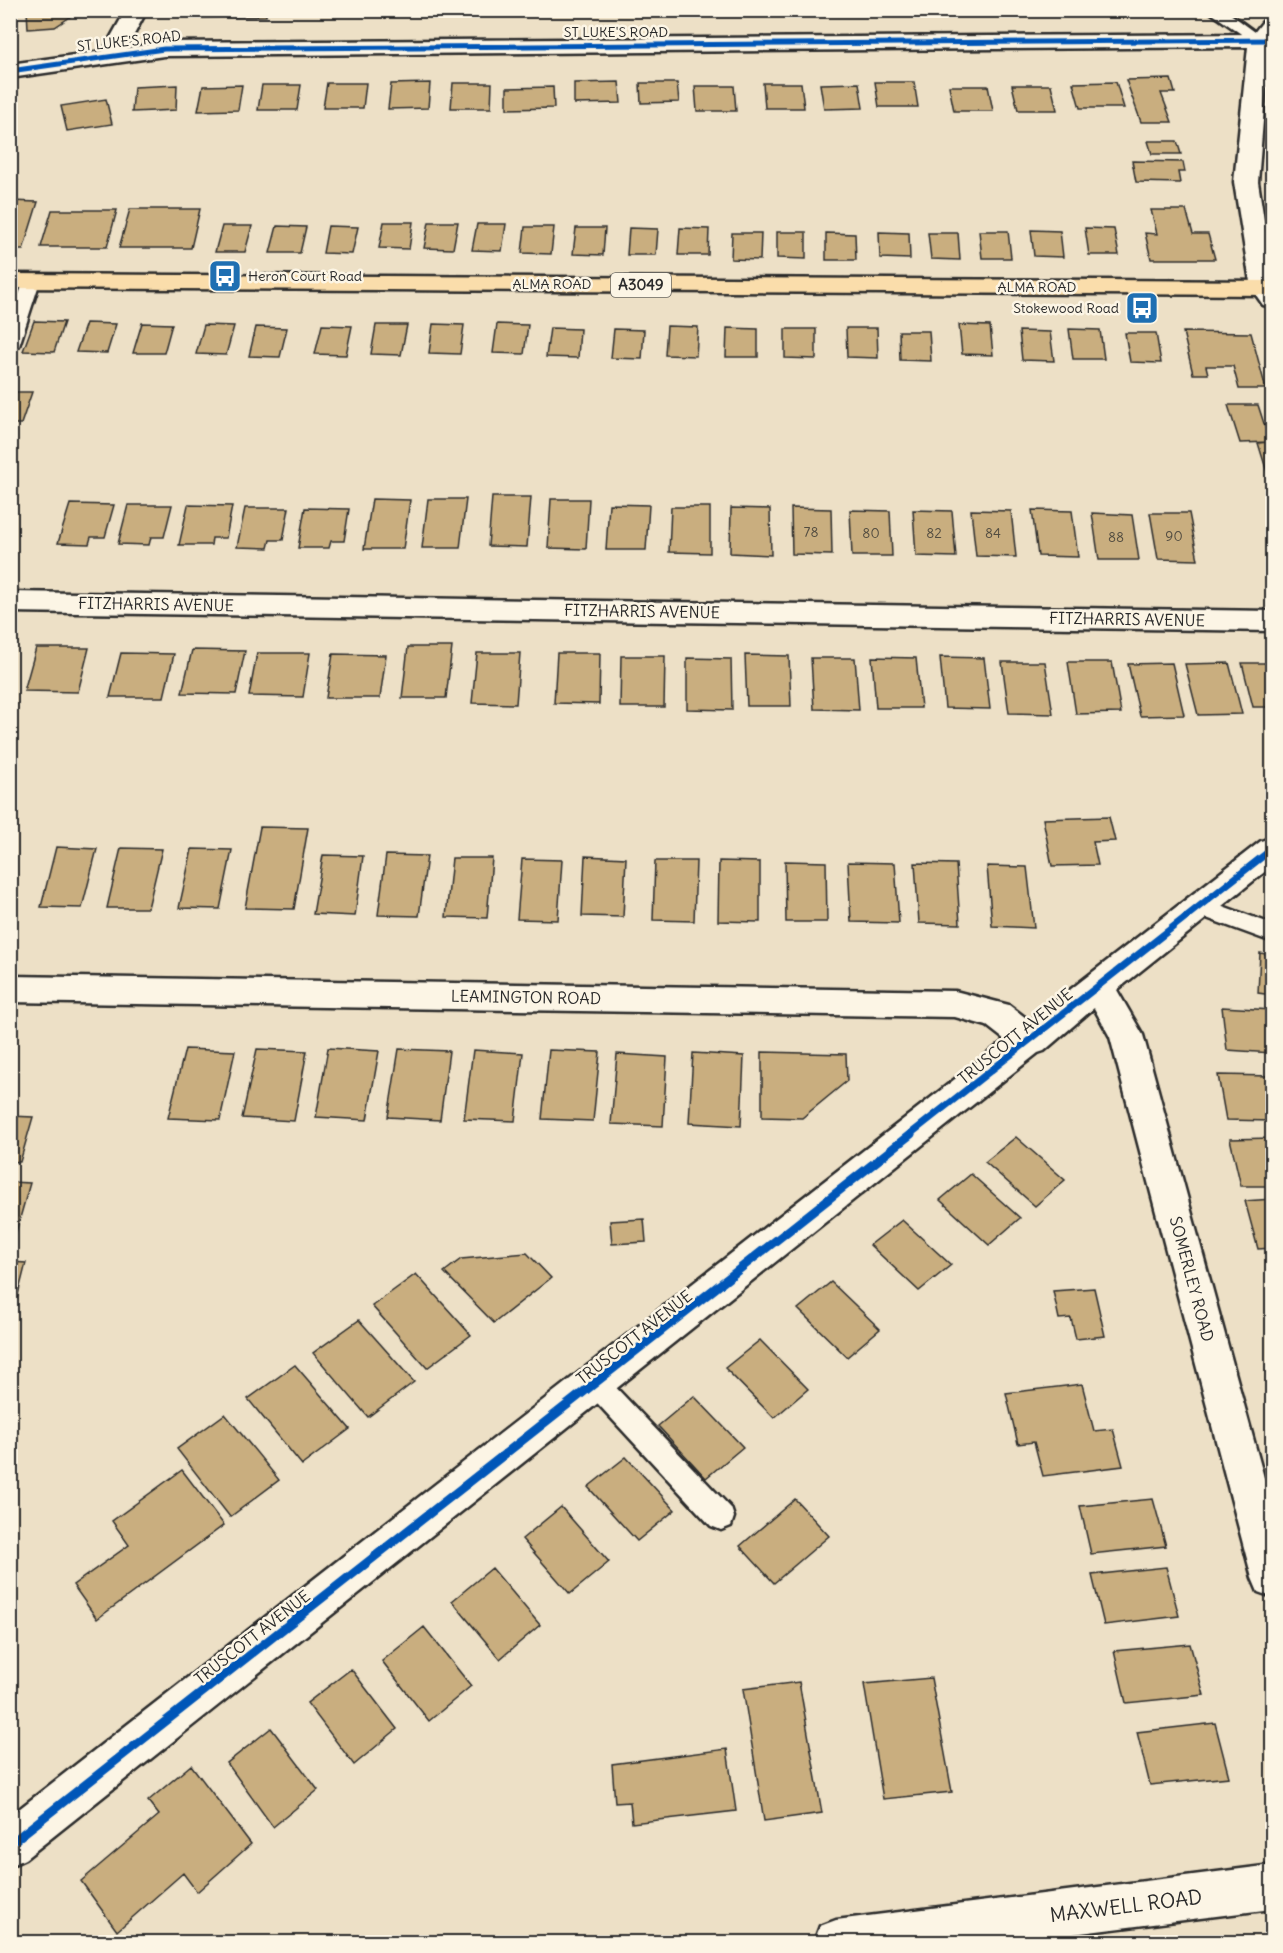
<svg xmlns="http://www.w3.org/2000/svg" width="1283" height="1953" viewBox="0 0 1283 1953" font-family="Delius,sans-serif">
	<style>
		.building { fill: #c9ae7f; stroke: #2b2b2b; stroke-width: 1.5 }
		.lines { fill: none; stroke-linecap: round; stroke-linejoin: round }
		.lane-casing { stroke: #2b2b2b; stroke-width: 5 }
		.street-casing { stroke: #2b2b2b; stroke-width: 5 }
		.primary-casing { stroke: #2b2b2b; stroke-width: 5 }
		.lane { fill: #fcf5e5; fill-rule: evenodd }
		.street { fill: #fcf5e5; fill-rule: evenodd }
		.primary { fill: #faddab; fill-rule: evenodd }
		.cycleway-far2-casing { stroke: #fcf5e5; stroke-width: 8 }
		.cycleway-far1-casing { stroke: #fcf5e5; stroke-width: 10 }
		.cycleway-casing { stroke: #fcf5e5; stroke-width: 13 }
		.cycleway-far2 { stroke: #0057b8; stroke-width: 5 }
		.cycleway-far1 { stroke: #0057b8; stroke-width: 7 }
		.cycleway { stroke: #0057b8; stroke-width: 9 }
		.labels { text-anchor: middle; stroke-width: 5; stroke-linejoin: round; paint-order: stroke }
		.far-street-label { font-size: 14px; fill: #2b2b2b; stroke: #fcf5e5 }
		.far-poi-label { font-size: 14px; fill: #2b2b2b; stroke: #fcf5e5; text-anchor: start }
		.number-label { font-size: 14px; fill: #524c40 }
		.shield { fill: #fcf5e5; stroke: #6a6863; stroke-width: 1.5 }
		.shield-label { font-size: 15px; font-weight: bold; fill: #2b2b2b }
		.street-label { font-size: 16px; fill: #2b2b2b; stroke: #fcf5e5 }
		.near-street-label { font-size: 20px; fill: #2b2b2b; stroke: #fcf5e5 }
	</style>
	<rect width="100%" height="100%" fill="#ede0c6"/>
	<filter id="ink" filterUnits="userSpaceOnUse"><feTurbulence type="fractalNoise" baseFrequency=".0167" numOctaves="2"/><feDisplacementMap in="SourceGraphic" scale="12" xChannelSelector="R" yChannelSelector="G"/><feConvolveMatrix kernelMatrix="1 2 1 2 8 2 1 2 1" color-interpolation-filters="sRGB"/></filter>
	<g filter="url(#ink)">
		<path class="building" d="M27,10H69L70,17L55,27L28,29Z
			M198,10H266V16L197,18Z
			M1171,79L1175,93H1161L1172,122H1141L1126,80Z
			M619,82L621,103L574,104V83Z
			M875,82H914L918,107H879Z
			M1116,82L1124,108H1080L1073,83Z
			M327,83H366L363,108H323Z
			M430,83L428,108L388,109L391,84Z
			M453,83H492L491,108H451Z
			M640,83H677L679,102L641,103Z
			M763,83H801L804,108H765Z
			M859,83L863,108L824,109L820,84Z
			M177,85L176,110L132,112L134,87Z
			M242,85L238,110L198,111L203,86Z
			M262,85H301L297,110H258Z
			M1012,85H1051L1057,110H1018Z
			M695,86H734L736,111H697Z
			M949,86H988L993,111H954Z
			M553,87L554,108L507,109V88Z
			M106,99L112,124L67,131L61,106Z
			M1148,141H1177L1181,154H1152Z
			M1132,161L1183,162L1185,172H1178L1180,183L1136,182Z
			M10,201L38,202L23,250H10Z
			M130,209H200L191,248H119Z
			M52,210H117L107,247H41Z
			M1151,210H1186L1193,234H1208L1215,259H1151L1145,233L1157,234Z
			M384,222H413L409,249L379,248Z
			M429,222H458L453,249L424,248Z
			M477,224H506L502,251L472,250Z
			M222,226H252L245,252H215Z
			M277,226L306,227L300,253H270Z
			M328,226L358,227L352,254L323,253Z
			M525,227H554L551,254L522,253Z
			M576,228H605L603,255L573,254Z
			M629,228L658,229L656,255H627Z
			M680,228L709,229L708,255H678Z
			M1085,228L1114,229L1119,255H1089Z
			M1031,230L1060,231L1063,257L1034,256Z
			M979,231H1008L1011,258H982Z
			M777,232H806V259L777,258Z
			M879,232L909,233L910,259L880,258Z
			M732,233H761L760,260L731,259Z
			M826,233L855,234L856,260H826Z
			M928,233H958L960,260L931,259Z
			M34,321L64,322L54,352L23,351Z
			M86,323L116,324L107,353L76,352Z
			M142,323L172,324L164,353H133Z
			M433,324L464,325L460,354L429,353Z
			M497,324L528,325L524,354L493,353Z
			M204,325L234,326L226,355L196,354Z
			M322,325L352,326L346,355L315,354Z
			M376,325H407L401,355L371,354Z
			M959,325L990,326L993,355L962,354Z
			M667,326L698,327L696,356L665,355Z
			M256,327L287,328L280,357L249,356Z
			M550,328L580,329L578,358L546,357Z
			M727,328L758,329V357H726Z
			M846,328H877L878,358L847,357Z
			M614,329L644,330L642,359L611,358Z
			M785,329H816V359L785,358Z
			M1069,329L1100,330L1104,359H1073Z
			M899,331H929L931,361L900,360Z
			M1019,331L1050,332L1054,361L1022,360Z
			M1183,332L1251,333L1266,389H1239L1233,366H1206L1208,374H1193Z
			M1125,333H1156L1161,363L1130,362Z
			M10,392H32L21,424H10Z
			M1228,405H1258L1270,442L1240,443Z
			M1270,442L1272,472H1267L1258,443Z
			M492,497H531L527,547L488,546Z
			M372,499L410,500L403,549H364Z
			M428,499H466L460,548H422Z
			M551,499H589L586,549L548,548Z
			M70,504L114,505L105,537H91L89,544L58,543Z
			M609,504L649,505L646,550H606Z
			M128,505H172L164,537H151L149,545L118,544Z
			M188,505L232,506L226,538H212L211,545H179Z
			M671,507H710V553L669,552Z
			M245,508H289L283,540H270L268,548L237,547Z
			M305,508L349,509L344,541H331L329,548H298Z
			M731,508L770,509L771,555L730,553Z
			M791,508L831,509L832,555L792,554Z
			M850,510L890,511L892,556H852Z
			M913,510L952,511L956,557L916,556Z
			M971,510L1011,511L1016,557L976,556Z
			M1032,510L1072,511L1078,557L1038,556Z
			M1092,513L1132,515L1139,560H1099Z
			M1150,513H1189L1198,560L1158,559Z
			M408,647H452L446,698H402Z
			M36,648H89L78,692L24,691Z
			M192,650L245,651L236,694L182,693Z
			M121,653L174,654L164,697H110Z
			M257,653H310L303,697L249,696Z
			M477,653H520L516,704L472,703Z
			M557,653H600L599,704L554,703Z
			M333,654L386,655L380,698H326Z
			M745,655L789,656L791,706H747Z
			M621,656H665L664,707H620Z
			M872,657L916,658L921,708H876Z
			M940,657L984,658L990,709L945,708Z
			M687,658L731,659L732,710L687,709Z
			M811,658H855L859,710L814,709Z
			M1002,662H1045L1053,714L1009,713Z
			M1068,662H1112L1121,713L1076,714Z
			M1172,663L1184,715L1140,716L1128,664Z
			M1229,663L1242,714L1198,715L1185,664Z
			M1242,663H1272V707H1253Z
			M1109,817L1115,841L1093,842L1098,865L1052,866L1043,819Z
			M260,827L308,828L294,909L245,908Z
			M56,847L97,849L82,908L41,907Z
			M121,848L162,849L148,908H107Z
			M192,849L232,850L220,909L179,908Z
			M323,855L363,856L355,916L313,914Z
			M386,855L427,856L419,916L378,915Z
			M585,856L626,858L623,917L582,916Z
			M452,858H492L487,918L446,917Z
			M522,859L562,860L558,920L517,919Z
			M655,861H696L694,921L653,920Z
			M719,861L760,862V922L718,921Z
			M785,861L826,862L827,922H786Z
			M848,862L895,863L899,923L851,922Z
			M915,863L956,864L960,924L919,923Z
			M987,866L1027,867L1034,928L992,926Z
			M1260,953L1272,955V995L1258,993Z
			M1222,1007L1272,1010V1053L1227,1050Z
			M328,1048L379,1051L367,1120L316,1117Z
			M185,1049L235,1051L220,1120L168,1118Z
			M257,1049L307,1051L294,1121L242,1118Z
			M399,1049L449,1051L440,1120L388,1117Z
			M473,1050L523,1053L515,1121L464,1119Z
			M549,1050L600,1052L593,1121L542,1119Z
			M762,1052L846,1054L847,1081L802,1118L762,1117Z
			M693,1053L744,1056L741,1126L689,1123Z
			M617,1054L667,1057L663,1126L611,1124Z
			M1218,1075L1272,1076V1121L1226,1120Z
			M10,1116L33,1117L20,1162L10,1161Z
			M1016,1137L1065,1180L1035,1206L985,1162Z
			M1272,1138V1186H1241L1230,1139Z
			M971,1174L1020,1218L989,1245L940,1200Z
			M10,1182L30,1183L14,1239L10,1238Z
			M1272,1199V1248L1258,1249L1245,1201Z
			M644,1219L646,1242L612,1244L610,1221Z
			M902,1220L951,1265L919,1291L870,1245Z
			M527,1253L551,1278L494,1323L444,1272L461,1259Z
			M10,1262L26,1263L11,1322H10Z
			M416,1274L471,1335L427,1368L372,1306Z
			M831,1282L880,1329L847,1357L798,1309Z
			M1094,1288L1105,1336L1076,1339L1071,1318L1059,1319L1053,1291Z
			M359,1320L414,1382L368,1417L313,1353Z
			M760,1340L808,1389L774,1418L725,1368Z
			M295,1365L350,1429L302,1465L248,1399Z
			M1082,1384L1094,1431L1113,1429L1123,1466L1043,1476L1034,1442L1018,1444L1006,1393Z
			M694,1396L743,1447L706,1478L658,1426Z
			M225,1414L279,1480L230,1517L177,1449Z
			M626,1457L675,1510L637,1541L588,1487Z
			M182,1470L224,1525L97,1619L73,1585L129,1545L112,1521Z
			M795,1499L829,1536L774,1583L740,1546Z
			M1153,1499L1166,1546L1091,1554L1080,1506Z
			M561,1507L609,1562L570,1594L522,1539Z
			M1166,1567L1179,1616L1104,1625L1092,1575Z
			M492,1568L540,1625L500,1659L452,1601Z
			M424,1627L471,1686L429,1721L382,1661Z
			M1190,1644L1204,1695L1126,1703L1114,1651Z
			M351,1669L397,1729L354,1765L307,1703Z
			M931,1678L952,1792L883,1799L864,1684Z
			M799,1682L822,1813L764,1821L743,1689Z
			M1215,1723L1229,1777L1150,1785L1137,1732Z
			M271,1728L318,1790L273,1827L227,1763Z
			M727,1749L736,1811L632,1823L630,1802L615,1803L612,1764Z
			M191,1765L251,1844L197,1892L183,1873L117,1931L81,1881L159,1815L148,1801Z"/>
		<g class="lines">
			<g class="lane-casing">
				<path id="lane" d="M1207,10H1225L1266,40L1264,43H1254Z
					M32,276L40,281L19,346L10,351V319L24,281Z
					M1198,897L1272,924V942L1190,912L1187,906L1190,900Z
					M596,1372L605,1376L731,1508L734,1517L731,1526L721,1530L711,1526L587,1392L583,1384L587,1376Z"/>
			</g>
			<g class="street-casing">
				<path id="street" d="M126,10H147L127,48L164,42L1253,34L1264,20L1272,19V46L1269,47L1258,182L1272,271V307L1263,305L1251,288L1234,182L1248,47L164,56L10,78V64L103,51Z
					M10,592L1272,611V631L10,612Z
					M1272,837V866L1117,990L1143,1035L1272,1507V1597L1258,1592L1252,1578L1110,1037L1094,1008L1044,1051L1038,1053L25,1859L10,1866V1816L1005,1040L987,1026L955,1017L10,1002V976L955,991L1009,1005L1030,1021L1261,841Z
					M1272,1865V1909L1008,1942H814L820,1926L836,1920Z"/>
			</g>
			<g class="primary-casing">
				<path id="primary" d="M10,274L1272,281V295L10,288Z"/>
			</g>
			<use href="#lane" class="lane"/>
			<use href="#street" class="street"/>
			<use href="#primary" class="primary"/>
			<g class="cycleway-far2-casing">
				<path id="cycleway-far2" d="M10,71L164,49L1272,40"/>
			</g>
			<g class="cycleway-far1-casing">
				<path id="cycleway-far1" d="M909,1135L1272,849"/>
			</g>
			<g class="cycleway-casing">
				<path id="cycleway" d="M10,1844L911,1134"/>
			</g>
			<use href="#cycleway-far2" class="cycleway-far2"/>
			<use href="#cycleway-far1" class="cycleway-far1"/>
			<use href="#cycleway" class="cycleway"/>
		</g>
	</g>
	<defs>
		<g id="bus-square" transform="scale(1.725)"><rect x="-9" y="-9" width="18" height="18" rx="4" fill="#1f6fb2" stroke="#fcf5e5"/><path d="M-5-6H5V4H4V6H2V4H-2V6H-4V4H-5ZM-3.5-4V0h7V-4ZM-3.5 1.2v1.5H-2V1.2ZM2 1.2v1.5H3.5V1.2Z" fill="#fff"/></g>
	</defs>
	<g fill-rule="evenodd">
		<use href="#bus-square" x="225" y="276"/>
		<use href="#bus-square" x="1142" y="308"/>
	</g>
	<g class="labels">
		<g class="far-street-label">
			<text x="616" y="37">ST LUKE'S ROAD</text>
			<text transform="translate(129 41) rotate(-6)" y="5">ST LUKE'S ROAD</text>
			<text x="552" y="289">ALMA ROAD</text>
			<text x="1037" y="292">ALMA ROAD</text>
		</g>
		<g class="far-poi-label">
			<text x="248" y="281">Heron Court Road</text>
			<text x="1119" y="313" text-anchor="end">Stokewood Road</text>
		</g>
		<g class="number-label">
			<text x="811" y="537">78</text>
			<text x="871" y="538">80</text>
			<text x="934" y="538">82</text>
			<text x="993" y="538">84</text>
			<text x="1174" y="541">90</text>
			<text x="1116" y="542">88</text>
		</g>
		<rect class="shield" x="611" y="273" width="60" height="24" rx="4.5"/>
		<g class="shield-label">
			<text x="641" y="290">A3049</text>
		</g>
		<g class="street-label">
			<text transform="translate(156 604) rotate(1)" y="6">FITZHARRIS AVENUE</text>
			<text transform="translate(642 611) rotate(1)" y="6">FITZHARRIS AVENUE</text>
			<text transform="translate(1127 619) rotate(1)" y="6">FITZHARRIS AVENUE</text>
			<text transform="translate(526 997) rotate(1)" y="6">LEAMINGTON ROAD</text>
			<text transform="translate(1015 1036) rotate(-39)" y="6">TRUSCOTT AVENUE</text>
			<text transform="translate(1192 1279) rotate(75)" y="6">SOMERLEY ROAD</text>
			<text transform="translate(634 1337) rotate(-38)" y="6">TRUSCOTT AVENUE</text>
			<text transform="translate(252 1637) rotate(-38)" y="6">TRUSCOTT AVENUE</text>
		</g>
		<g class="near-street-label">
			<text transform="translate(1126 1906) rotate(-7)" y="7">MAXWELL ROAD</text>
		</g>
	</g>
	<rect width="1283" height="1953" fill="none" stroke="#fcf5e5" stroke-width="36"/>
	<rect x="18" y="18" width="1247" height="1917" fill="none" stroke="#2b2b2b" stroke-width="2" filter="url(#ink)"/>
</svg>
